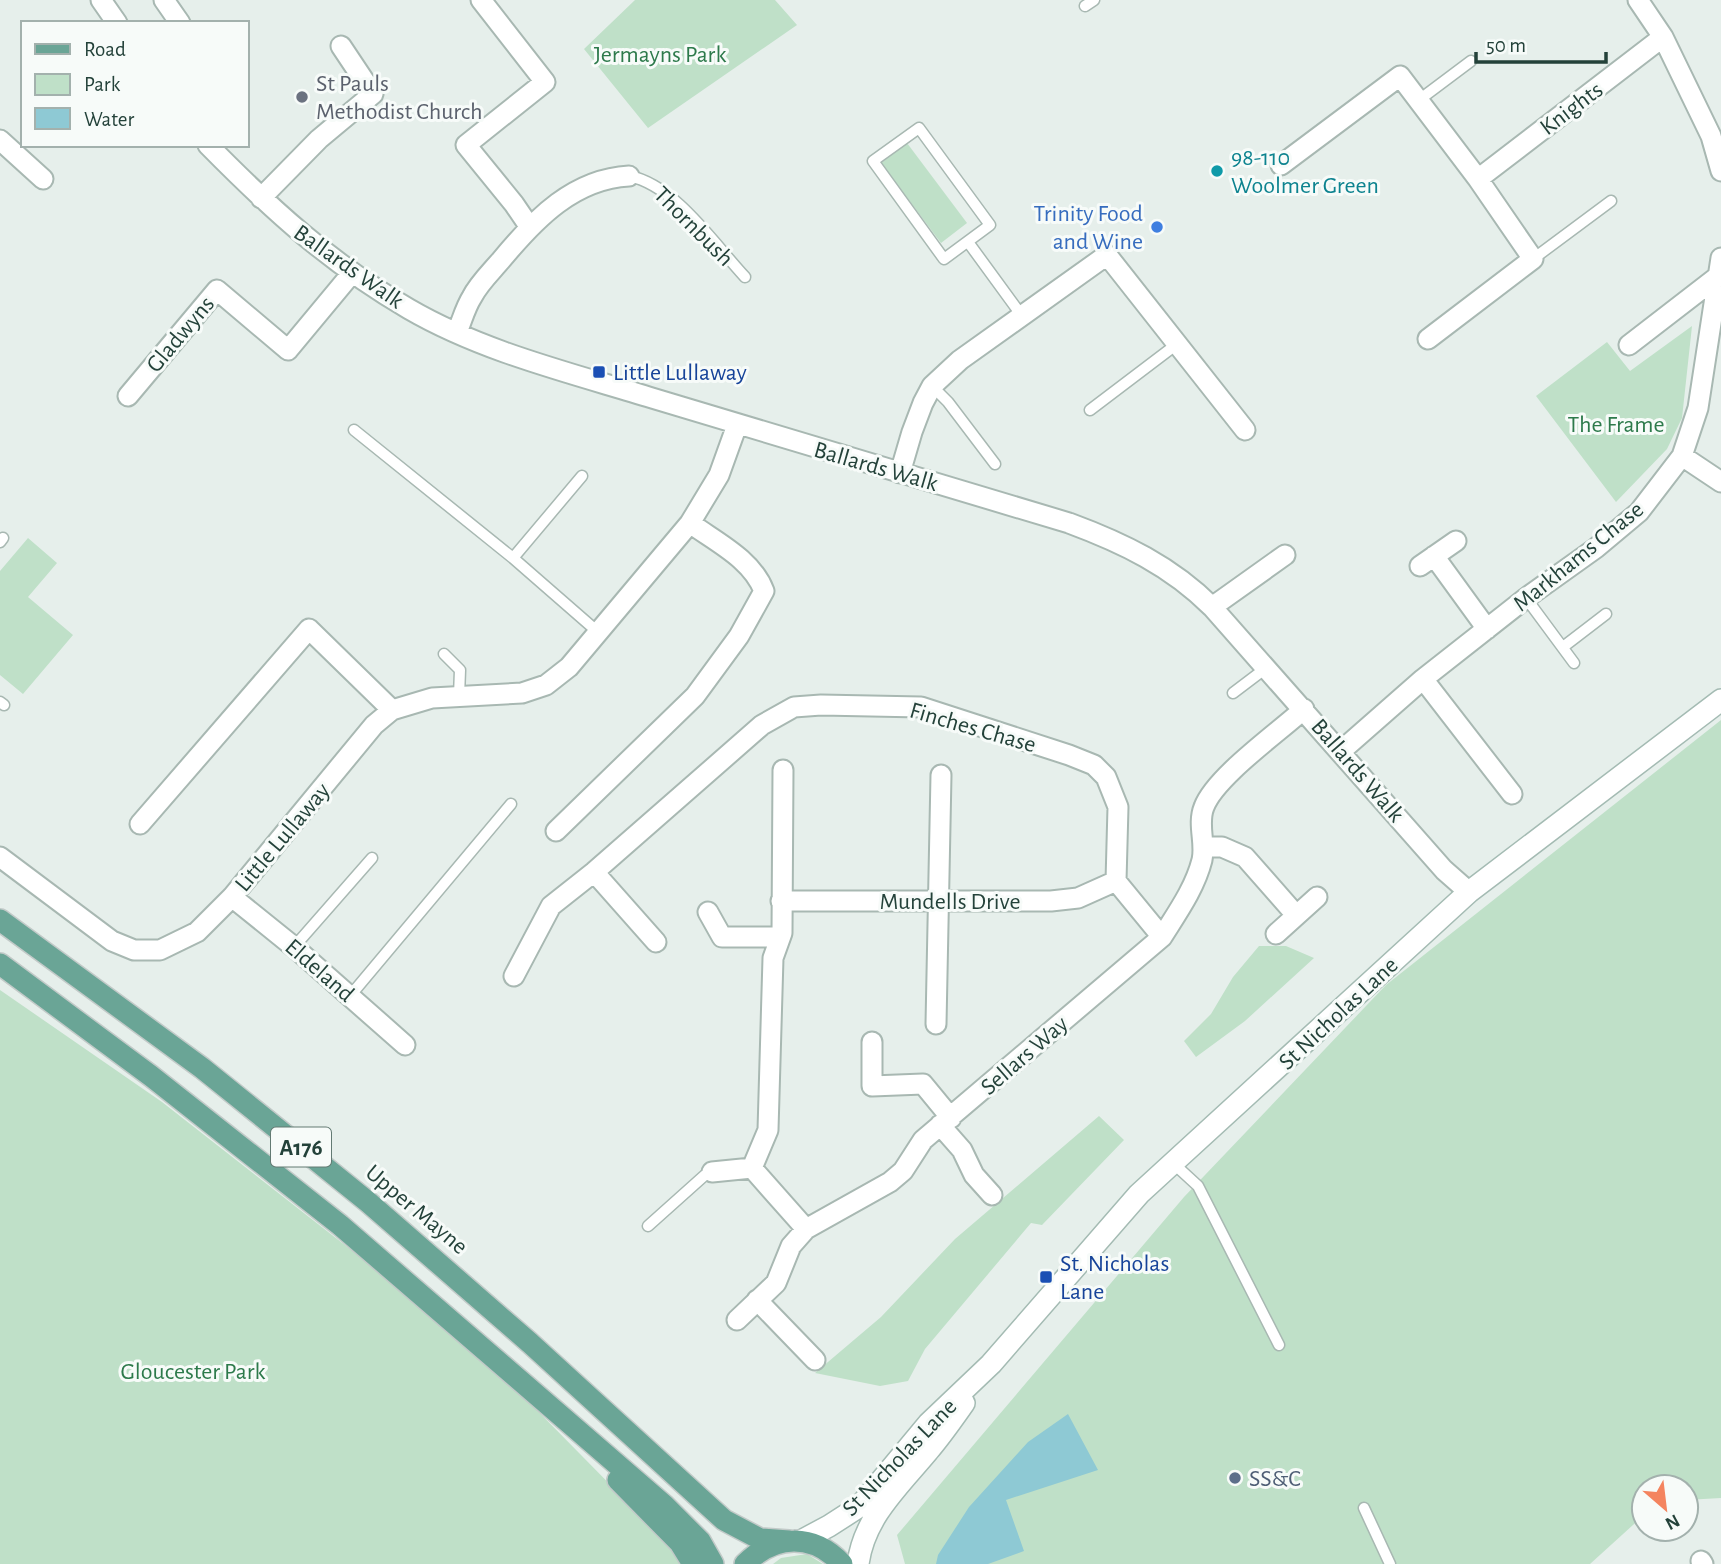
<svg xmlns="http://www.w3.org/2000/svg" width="1721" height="1564" viewBox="0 0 1721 1564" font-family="'Alegreya Sans',sans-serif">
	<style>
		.green { fill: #bfe0c8 }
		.water { fill: #8ec9d4 }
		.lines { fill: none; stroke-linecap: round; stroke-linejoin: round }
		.service-casing { stroke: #a8b8b2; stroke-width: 13 }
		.minor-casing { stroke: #a8b8b2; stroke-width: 23 }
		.secondary-casing { stroke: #a4bbb3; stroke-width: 24 }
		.primary-casing { stroke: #c2cac8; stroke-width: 24 }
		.service { stroke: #fff; stroke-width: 10 }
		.minor { stroke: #fff; stroke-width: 19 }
		.secondary { stroke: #fff; stroke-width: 21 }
		.primary { stroke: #6aa596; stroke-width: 21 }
		.worship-dot { fill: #6b7280; stroke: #f7fbf9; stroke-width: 2.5 }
		.culture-dot { fill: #0f9aa8; stroke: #f7fbf9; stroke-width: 2.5 }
		.shop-dot { fill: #3f7fe0; stroke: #f7fbf9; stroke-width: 2.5 }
		.transit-dot { fill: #1a4fb4; stroke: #f7fbf9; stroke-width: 2.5 }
		.service-dot { fill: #5c6f8a; stroke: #f7fbf9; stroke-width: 2.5 }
		.labels { text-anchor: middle; stroke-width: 6; stroke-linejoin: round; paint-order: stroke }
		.shield { fill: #f7fbf9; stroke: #637a73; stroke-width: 2 }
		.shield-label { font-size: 23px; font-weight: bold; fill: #24423a }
		.park-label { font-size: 24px; fill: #2d7a4b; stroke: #f7fbf9 }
		.worship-label { font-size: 24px; fill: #5b616d; stroke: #f7fbf9; text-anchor: start }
		.street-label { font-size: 24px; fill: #24423a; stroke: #f7fbf9 }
		.culture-label { font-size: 24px; fill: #0d838f; stroke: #f7fbf9; text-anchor: start }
		.shop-label { font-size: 24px; fill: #366cbe; stroke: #f7fbf9; text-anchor: end }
		.transit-label { font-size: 24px; fill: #164399; stroke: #f7fbf9; text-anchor: start }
		.service-label { font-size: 24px; fill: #4e5e75; stroke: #f7fbf9; text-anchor: start }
	</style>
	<rect width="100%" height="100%" fill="#e6efeb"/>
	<path class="green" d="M635,0H775L797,25L648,128L584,49Z
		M907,143L967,223L941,243L881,163Z
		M1692,326L1682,418L1667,449L1616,502L1536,396L1607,342L1630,371Z
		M28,538L57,563L28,597L73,635L23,694L0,675V571Z
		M1721,720V1498L1686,1500V1487H1644V1515L1590,1564H905L897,1535L1184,1197L1386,985Z
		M1259,946H1286L1314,958L1245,1021L1196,1057L1184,1041L1211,1014L1233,977Z
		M0,990L162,1102L364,1260L518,1391L645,1520L674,1546L683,1564H0Z
		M1099,1116L1124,1140L1042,1225L1031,1223L925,1349L908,1381L880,1386L815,1373L881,1317L955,1239Z
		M807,1554L823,1564H773L781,1558Z"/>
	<path class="water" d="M1068,1414L1098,1470L1006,1500L1024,1551L988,1564H936L938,1555L969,1507L1028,1442Z"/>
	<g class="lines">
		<g class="service-casing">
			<path id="service" d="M1085,6L1094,0
				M1419,100L1471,61
				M919,128L990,225L944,259L873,161Z
				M629,176C675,185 714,244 745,277
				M968,242L1022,316
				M1533,259L1611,201
				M932,386L948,402L995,464
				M1090,410L1177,344
				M354,430L513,558L599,633
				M0,542L3,538
				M513,558L582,476
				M1526,598L1574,663
				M1563,647L1606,614
				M444,654L460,670L459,696
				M1233,693L1266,668
				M0,702L4,705
				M294,947L372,858
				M350,996L511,804
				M1173,1163L1198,1186L1279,1345
				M648,1226L705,1175L712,1172
				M1364,1508L1390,1564"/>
		</g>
		<g class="minor-casing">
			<path id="minor" d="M101,0L117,23
				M164,0L180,23
				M481,0L545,82L466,145L514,204L529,226
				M1638,0L1663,37L1711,136L1721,171
				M0,140L43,179
				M208,145C272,210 330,263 409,309C483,352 571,373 652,398C791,441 930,482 1069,523C1123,543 1171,566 1212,607L1444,870L1469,892
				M1281,165L1400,76L1478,179L1533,259L1428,339
				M1478,179L1663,37
				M261,198L319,139L373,94L341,46
				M457,332C462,321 465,308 472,297C479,283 492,271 502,259C536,218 574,179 629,176
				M1629,345L1717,277
				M128,396L217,290L288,350L352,273
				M1682,456L1721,482
				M900,473L912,432L923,403L932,386L960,360L1107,255L1245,430
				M1434,556L1487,629
				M1420,566L1456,541
				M1212,607L1285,555
				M1423,679L1512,794
				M1341,751L1423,679L1526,598L1596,548L1639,512L1682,456L1698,408L1721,258
				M140,824L309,629L392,710
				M556,831L695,696L739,636L764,591C752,559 716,542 690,523
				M1203,847H1222L1245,857L1296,915
				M0,857L112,941L134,950H160L197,932L232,897L374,725L392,710L432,698L522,693L546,685L569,667L690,523L719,475L737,425
				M594,872L656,942
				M232,897L294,947L405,1045
				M781,901H1051L1078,898L1116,881
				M708,912L722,937H780
				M1276,934L1317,897
				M514,976L551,906L594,872L762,725L794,707L821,705L921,707L1069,755L1094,765L1106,777L1118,807L1116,881L1162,937
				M936,1024L941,775
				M872,1042V1086L923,1084L951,1118
				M940,1125L962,1150L974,1175L992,1195
				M752,1168L768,1130L773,958L782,933L783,770
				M712,1172L752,1168
				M806,1229L890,1182L903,1171L923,1140L1162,937C1177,913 1195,888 1202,860C1206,843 1197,824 1204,807C1215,777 1279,732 1304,709
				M757,1300L815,1360
				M737,1320L776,1283L791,1246L806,1229L752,1168
				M1701,1561L1703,1564"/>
		</g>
		<g class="secondary-casing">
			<path id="secondary" d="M801,1541L829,1526L860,1506L929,1423L991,1364L1139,1194L1469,892L1721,700
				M858,1564C864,1517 899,1486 928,1451C941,1436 952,1420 964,1403"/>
		</g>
		<g class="primary-casing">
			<path id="primary" d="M0,920L202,1068L368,1202L530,1343L724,1520L760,1539L789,1541
				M0,964L151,1076L340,1225L664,1505L700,1541L713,1564
				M618,1480L680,1543L693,1564
				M745,1564C775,1534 813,1533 842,1564"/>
		</g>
		<use href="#service" class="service"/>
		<use href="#minor" class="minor"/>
		<use href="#secondary" class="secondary"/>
		<use href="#primary" class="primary"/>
	</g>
	<circle class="worship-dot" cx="302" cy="97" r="7"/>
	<circle class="culture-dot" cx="1217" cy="171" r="7"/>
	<circle class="shop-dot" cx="1157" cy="227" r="7"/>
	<g class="transit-dot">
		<rect x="592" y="365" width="14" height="14" rx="3.5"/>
		<rect x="1039" y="1270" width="14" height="14" rx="3.5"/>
	</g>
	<circle class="service-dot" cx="1235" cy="1478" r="7"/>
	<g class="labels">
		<rect class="shield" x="271" y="1127.5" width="60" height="39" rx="5"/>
		<g class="shield-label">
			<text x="301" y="1155">A176</text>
		</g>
		<g class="park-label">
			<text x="660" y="62">Jermayns Park</text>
			<text x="1616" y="432">The Frame</text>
			<text x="193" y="1379">Gloucester Park</text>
		</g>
		<g class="worship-label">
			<text x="316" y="91">St Pauls<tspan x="316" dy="28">Methodist Church</tspan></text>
		</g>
		<g class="street-label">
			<text transform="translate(1571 108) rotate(-37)" y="8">Knights</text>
			<text transform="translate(694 226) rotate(45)" y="8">Thornbush</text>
			<text transform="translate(349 266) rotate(35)" y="8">Ballards Walk</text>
			<text transform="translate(180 334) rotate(-50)" y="8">Gladwyns</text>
			<text transform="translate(876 466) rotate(16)" y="8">Ballards Walk</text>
			<text transform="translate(1578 556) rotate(-39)" y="8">Markhams Chase</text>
			<text transform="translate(973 727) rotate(16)" y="8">Finches Chase</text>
			<text transform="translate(1358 770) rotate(49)" y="8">Ballards Walk</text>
			<text transform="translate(282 837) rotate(-50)" y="8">Little Lullaway</text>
			<text x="950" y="909">Mundells Drive</text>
			<text transform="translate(320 970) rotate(41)" y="8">Eldeland</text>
			<text transform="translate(1338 1013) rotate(-43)" y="8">St Nicholas Lane</text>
			<text transform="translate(1024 1055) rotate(-41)" y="8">Sellars Way</text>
			<text transform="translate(417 1209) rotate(40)" y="8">Upper Mayne</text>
			<text transform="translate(899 1457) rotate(-46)" y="8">St Nicholas Lane</text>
		</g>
		<g class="culture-label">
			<text x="1231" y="165">98-110<tspan x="1231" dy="28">Woolmer Green</tspan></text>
		</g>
		<g class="shop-label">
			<text x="1143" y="221">Trinity Food<tspan x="1143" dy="28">and Wine</tspan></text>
		</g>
		<g class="transit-label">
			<text x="613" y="380">Little Lullaway</text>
			<text x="1060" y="1271">St. Nicholas<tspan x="1060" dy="28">Lane</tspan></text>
		</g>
		<g class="service-label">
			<text x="1249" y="1486">SS&amp;C</text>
		</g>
	</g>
	<rect x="21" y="21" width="228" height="126" fill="#f7fbf9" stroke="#a3b1ad" stroke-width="2"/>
	<rect x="35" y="44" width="35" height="10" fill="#6aa596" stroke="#a3b1ad" stroke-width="2"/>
	<text x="84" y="56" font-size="21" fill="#24423a">Road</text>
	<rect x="35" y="74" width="35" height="21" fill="#bfe0c8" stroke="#a3b1ad" stroke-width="2"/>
	<text x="84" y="91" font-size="21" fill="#24423a">Park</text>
	<rect x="35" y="108" width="35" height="21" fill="#8ec9d4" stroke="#a3b1ad" stroke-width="2"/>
	<text x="84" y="126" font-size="21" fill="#24423a">Water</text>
	<g transform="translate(1665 1508) rotate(152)"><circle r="33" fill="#f7fbf9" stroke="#a3b1ad" stroke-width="2"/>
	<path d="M0-5L12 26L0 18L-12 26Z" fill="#f4845f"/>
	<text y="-10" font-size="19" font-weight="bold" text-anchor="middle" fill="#24423a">N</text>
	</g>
	<path d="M1476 52v10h130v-10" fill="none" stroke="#24423a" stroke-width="3.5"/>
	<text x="1486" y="52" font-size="21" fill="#24423a" stroke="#f7fbf9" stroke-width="5" paint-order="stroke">50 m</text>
</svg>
